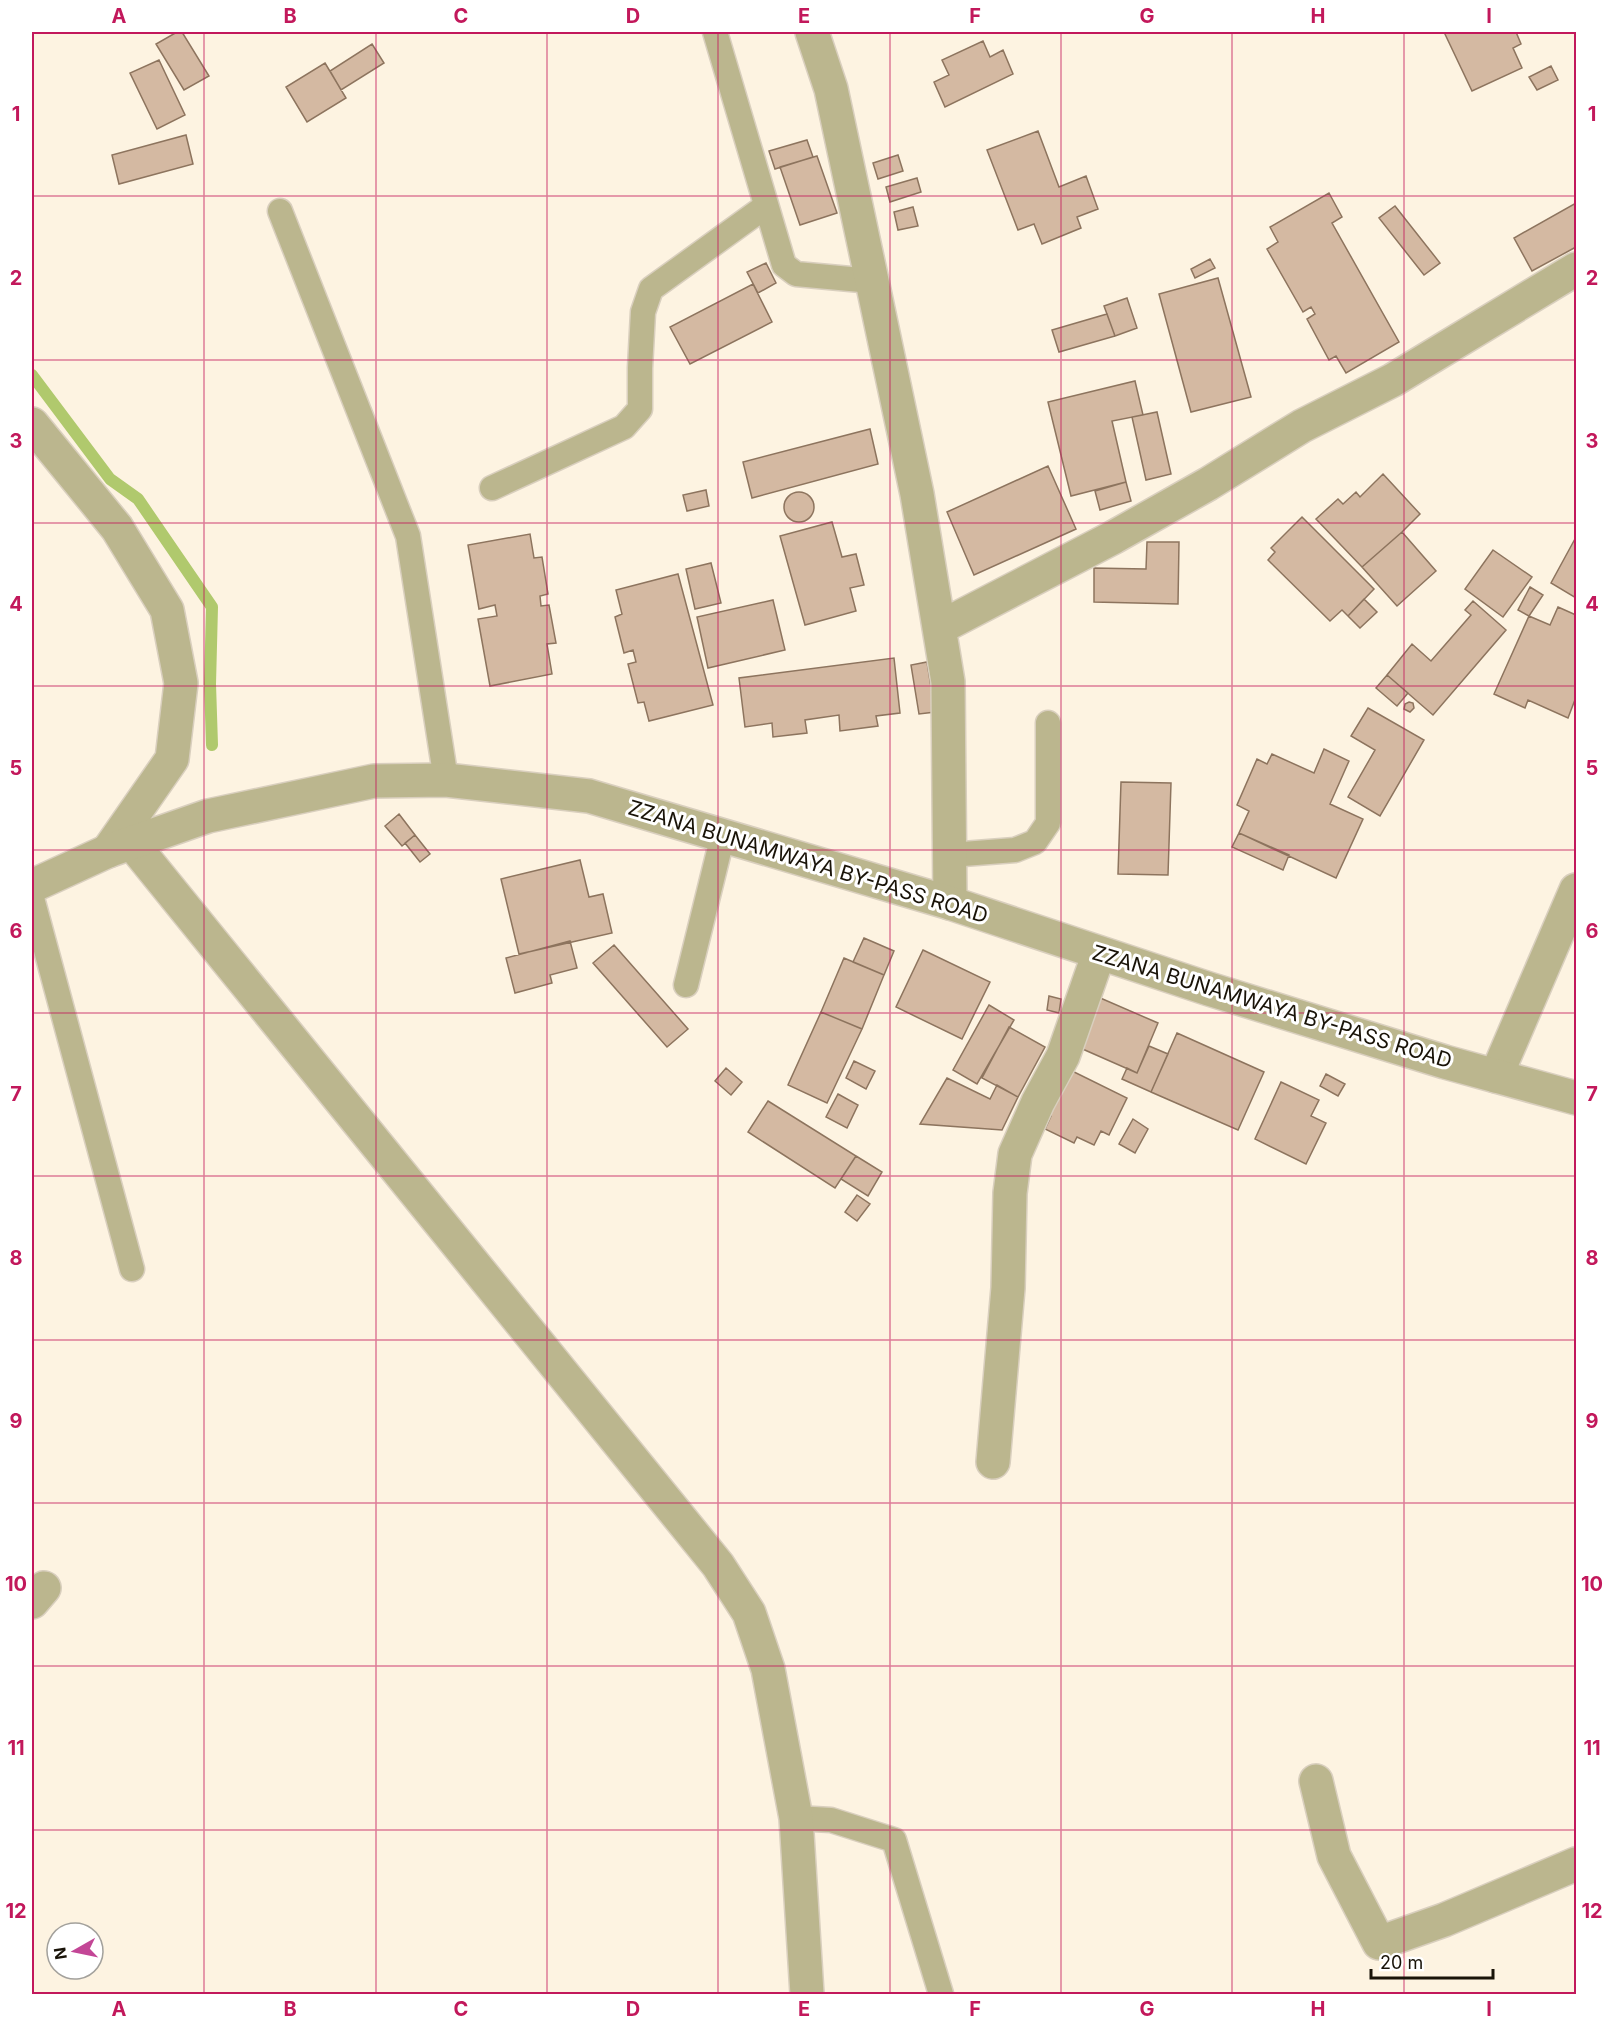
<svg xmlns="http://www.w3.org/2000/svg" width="1608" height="2026" viewBox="0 0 1608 2026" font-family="Inter,sans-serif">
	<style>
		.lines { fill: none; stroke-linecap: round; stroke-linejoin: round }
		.stream { stroke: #b0c96d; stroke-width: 12 }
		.building { fill: #d4b9a2; stroke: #8d745e; stroke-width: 1.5 }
		.service-casing { stroke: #d9cfbe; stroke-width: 27 }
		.minor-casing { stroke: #d9cfbe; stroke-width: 36 }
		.tertiary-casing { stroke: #d9cfbe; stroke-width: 36 }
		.service { stroke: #bbb68e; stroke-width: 24 }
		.minor { stroke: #bbb68e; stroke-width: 33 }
		.tertiary { stroke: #bbb68e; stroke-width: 33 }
		.grid { fill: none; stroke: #c2185b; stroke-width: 1.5; stroke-opacity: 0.55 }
		.labels { text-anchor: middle; stroke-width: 6; stroke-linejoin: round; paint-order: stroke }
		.street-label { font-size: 21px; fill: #191308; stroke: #fff }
		.neatline { fill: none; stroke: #c2185b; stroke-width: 2 }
		.grid-label { font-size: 20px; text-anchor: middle; font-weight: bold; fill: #c2185b }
	</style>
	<rect width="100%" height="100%" fill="#fdf3e1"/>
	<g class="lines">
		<path class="stream" d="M32,375L110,479L138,499L212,607L210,684L212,745"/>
	</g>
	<path class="building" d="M177,32H182L209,76L184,90L156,44Z
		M1444,32H1516L1521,44L1513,48L1522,68L1472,91Z
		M983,41L990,57L1003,50L1013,74L945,107L934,82L949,75L942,60Z
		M372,44L384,63L341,90L330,71Z
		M159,60L185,115L157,129L130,73Z
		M325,63L346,98L307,122L286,87Z
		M1551,66L1558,80L1537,90L1529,77Z
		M1038,131L1059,187L1086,176L1098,209L1077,217L1081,228L1042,244L1034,224L1018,230L987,150Z
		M186,135L193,164L119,184L112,155Z
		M807,140L813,157L775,169L769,151Z
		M898,155L903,171L878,179L873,163Z
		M817,156L837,213L800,225L780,167Z
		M917,178L921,192L890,202L886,187Z
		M1329,193L1342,217L1332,223L1399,342L1346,373L1336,356L1329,360L1307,319L1315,314L1311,307L1303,312L1267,249L1278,242L1270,227Z
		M1576,203V247L1532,271L1514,238Z
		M1395,206L1440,263L1424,275L1379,218Z
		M913,207L918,226L898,230L894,212Z
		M1210,259L1215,268L1195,278L1191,269Z
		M766,263L776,283L758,293L747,272Z
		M1218,278L1251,397L1191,412L1159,294Z
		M753,284L772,322L690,364L670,327Z
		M1127,298L1137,328L1115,336L1104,306Z
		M1107,314L1115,336L1059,352L1052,330Z
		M1135,381L1143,415L1112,421L1126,482L1071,496L1048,402Z
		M1157,412L1171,474L1146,480L1132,417Z
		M870,429L878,464L752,498L743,462Z
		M1048,466L1076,529L974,575L947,512Z
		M1383,474L1420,514L1402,532L1362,567L1316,519L1338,499L1343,504L1356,492L1360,497Z
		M1126,482L1131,501L1100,510L1095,491Z
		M706,490L709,506L687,511L683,495Z
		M784 507a15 15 0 1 1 30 0a15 15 0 1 1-30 0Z
		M1302,517L1374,589L1348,616L1342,610L1330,621L1268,560L1275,552L1271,548Z
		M832,522L842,557L856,554L864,585L850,588L856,611L805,625L780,536Z
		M1402,532L1436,571L1397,606L1362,567Z
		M530,534L534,558L542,557L548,594L540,596L541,606L549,605L556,643L547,644L552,674L490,686L478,619L497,616L495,605L479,609L468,545Z
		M1576,537V598L1551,583Z
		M1147,542H1179L1178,604L1094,602V568L1146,569Z
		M1493,550L1532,577L1503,617L1465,589Z
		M711,563L721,603L695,609L686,569Z
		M678,574L713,705L649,721L644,702L638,703L628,664L636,662L633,650L624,653L615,617L622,614L616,590Z
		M1530,587L1543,595L1529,616L1518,610Z
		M1364,599L1377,612L1360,628L1348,616Z
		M773,600L785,650L708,668L697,617Z
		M1473,601L1506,630L1433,715L1387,675L1412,644L1431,661L1471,615L1465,610Z
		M1558,607L1576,615V697L1568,718L1528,700L1525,708L1494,694L1529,616L1550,625Z
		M894,658L900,713L876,716L878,726L840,731L839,715L805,720L807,733L773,737L772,723L745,727L739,678Z
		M927,662L935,712L919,714L911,665Z
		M1387,675L1408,693L1397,706L1376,688Z
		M1409,702L1413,703L1414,708L1410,712L1404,709L1405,704Z
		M1368,708L1424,740L1380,816L1348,797L1375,750L1351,736Z
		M1324,749L1349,761L1330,804L1363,819L1336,878L1239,833L1249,811L1237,805L1257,759L1267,764L1272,754L1314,773Z
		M1121,782L1171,783L1168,875L1118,874Z
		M399,814L415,835L402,846L385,826Z
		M1239,833L1289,855L1283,870L1232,847Z
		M415,835L430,854L420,862L405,843Z
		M580,860L589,897L603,894L612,933L519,954L501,879Z
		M864,938L894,951L884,975L853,962Z
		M570,941L577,968L550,975L552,983L515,993L506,958Z
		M614,945L688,1029L667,1047L593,963Z
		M923,950L990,982L962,1039L896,1007Z
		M844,958L884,975L862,1029L821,1012Z
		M1049,996L1061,999L1059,1013L1047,1010Z
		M1098,997L1158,1023L1137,1073L1078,1047Z
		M989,1005L1014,1020L977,1084L953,1070Z
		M821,1012L862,1029L827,1103L788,1085Z
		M1009,1027L1045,1047L1018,1097L982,1078Z
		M1177,1033L1264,1072L1238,1130L1151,1092Z
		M1149,1046L1168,1054L1151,1092L1122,1079L1127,1068L1137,1073Z
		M854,1061L875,1071L866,1089L846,1078Z
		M1064,1067L1127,1098L1109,1135L1101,1131L1094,1145L1077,1137L1074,1143L1045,1129L1051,1116L1043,1112Z
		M726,1068L742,1082L731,1095L715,1081Z
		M1326,1074L1345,1084L1338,1096L1320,1086Z
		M947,1078L990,1099L997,1085L1018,1097L1002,1130L920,1124Z
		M1281,1082L1319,1100L1311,1116L1326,1123L1306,1164L1255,1139Z
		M838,1094L858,1105L847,1128L826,1117Z
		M768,1101L856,1156L835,1188L748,1132Z
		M1133,1119L1148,1129L1135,1153L1119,1144Z
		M856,1156L882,1172L868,1196L841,1179Z
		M857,1195L870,1204L857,1221L845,1212Z"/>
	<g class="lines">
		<g class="service-casing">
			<path id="service" d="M715,32L784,265L796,274L872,281
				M280,211L408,536L446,780
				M492,488L624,427L640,409V368L643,312L651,289L766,206
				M950,855L1015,850L1035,842L1048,823V723
				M32,898L132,1269
				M686,985L723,835
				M796,1818L831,1820L894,1840L941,1994"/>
		</g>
		<g class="minor-casing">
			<path id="minor" d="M812,32L831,89L872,281L917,494L948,682L950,903
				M32,424L117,528L167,610L181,683L172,759L108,851
				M939,628L1114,537L1208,484L1302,426L1393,380L1576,269
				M132,843L718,1565L749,1613L768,1669L796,1818L807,1994
				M1496,1076L1576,890
				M993,1462L1008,1288L1010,1193L1015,1154L1038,1102L1063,1056L1099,953
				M32,1602L44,1588
				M1316,1781L1334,1856L1379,1943L1444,1920L1576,1864"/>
		</g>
		<g class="tertiary-casing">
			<path id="tertiary" d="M32,886L108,851L208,816L374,781L446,780L589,796L950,903L1209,989L1445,1062L1576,1098"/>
		</g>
		<use href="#service" class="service"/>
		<use href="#minor" class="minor"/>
		<use href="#tertiary" class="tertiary"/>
	</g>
	<path class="grid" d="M204,32V1994M376,32V1994M547,32V1994M718,32V1994M890,32V1994M1061,32V1994M1232,32V1994M1404,32V1994M32,196H1576M32,360H1576M32,523H1576M32,686H1576M32,850H1576M32,1013H1576M32,1176H1576M32,1340H1576M32,1503H1576M32,1666H1576M32,1830H1576"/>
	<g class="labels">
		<g class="street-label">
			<text transform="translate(808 862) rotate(17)" y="7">ZZANA BUNAMWAYA BY-PASS ROAD</text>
			<text transform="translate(1272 1007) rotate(17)" y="7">ZZANA BUNAMWAYA BY-PASS ROAD</text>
		</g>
	</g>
	<rect width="1608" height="2026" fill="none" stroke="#ffffff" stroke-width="66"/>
	<g transform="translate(75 1951) rotate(261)"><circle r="28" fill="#ffffff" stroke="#a3a19c" stroke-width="1.5"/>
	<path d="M0-4.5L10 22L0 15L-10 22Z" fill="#c34696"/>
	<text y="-9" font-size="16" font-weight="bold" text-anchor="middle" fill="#191308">N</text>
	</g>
	<path d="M1371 1969v9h122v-9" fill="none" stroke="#191308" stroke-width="3"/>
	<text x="1380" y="1969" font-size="18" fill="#191308" stroke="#ffffff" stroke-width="4.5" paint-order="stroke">20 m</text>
	<rect x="33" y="33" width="1542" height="1960" class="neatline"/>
	<g class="grid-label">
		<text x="119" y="23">A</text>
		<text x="290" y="23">B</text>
		<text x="461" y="23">C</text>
		<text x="633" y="23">D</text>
		<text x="804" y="23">E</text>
		<text x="975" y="23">F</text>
		<text x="1147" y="23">G</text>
		<text x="1318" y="23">H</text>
		<text x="1489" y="23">I</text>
		<text x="16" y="121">1</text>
		<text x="1592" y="121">1</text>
		<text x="16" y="285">2</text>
		<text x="1592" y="285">2</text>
		<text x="16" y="448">3</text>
		<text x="1592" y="448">3</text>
		<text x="16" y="611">4</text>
		<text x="1592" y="611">4</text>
		<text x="16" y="775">5</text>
		<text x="1592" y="775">5</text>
		<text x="16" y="938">6</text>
		<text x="1592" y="938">6</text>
		<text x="16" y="1101">7</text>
		<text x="1592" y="1101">7</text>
		<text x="16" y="1265">8</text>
		<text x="1592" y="1265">8</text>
		<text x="16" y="1428">9</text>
		<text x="1592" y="1428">9</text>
		<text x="16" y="1591">10</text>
		<text x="1592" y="1591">10</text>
		<text x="16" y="1755">11</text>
		<text x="1592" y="1755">11</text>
		<text x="16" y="1918">12</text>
		<text x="1592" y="1918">12</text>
		<text x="119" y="2016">A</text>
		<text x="290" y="2016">B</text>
		<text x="461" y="2016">C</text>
		<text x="633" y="2016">D</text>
		<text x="804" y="2016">E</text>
		<text x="975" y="2016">F</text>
		<text x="1147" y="2016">G</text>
		<text x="1318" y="2016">H</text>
		<text x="1489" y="2016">I</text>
	</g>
</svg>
